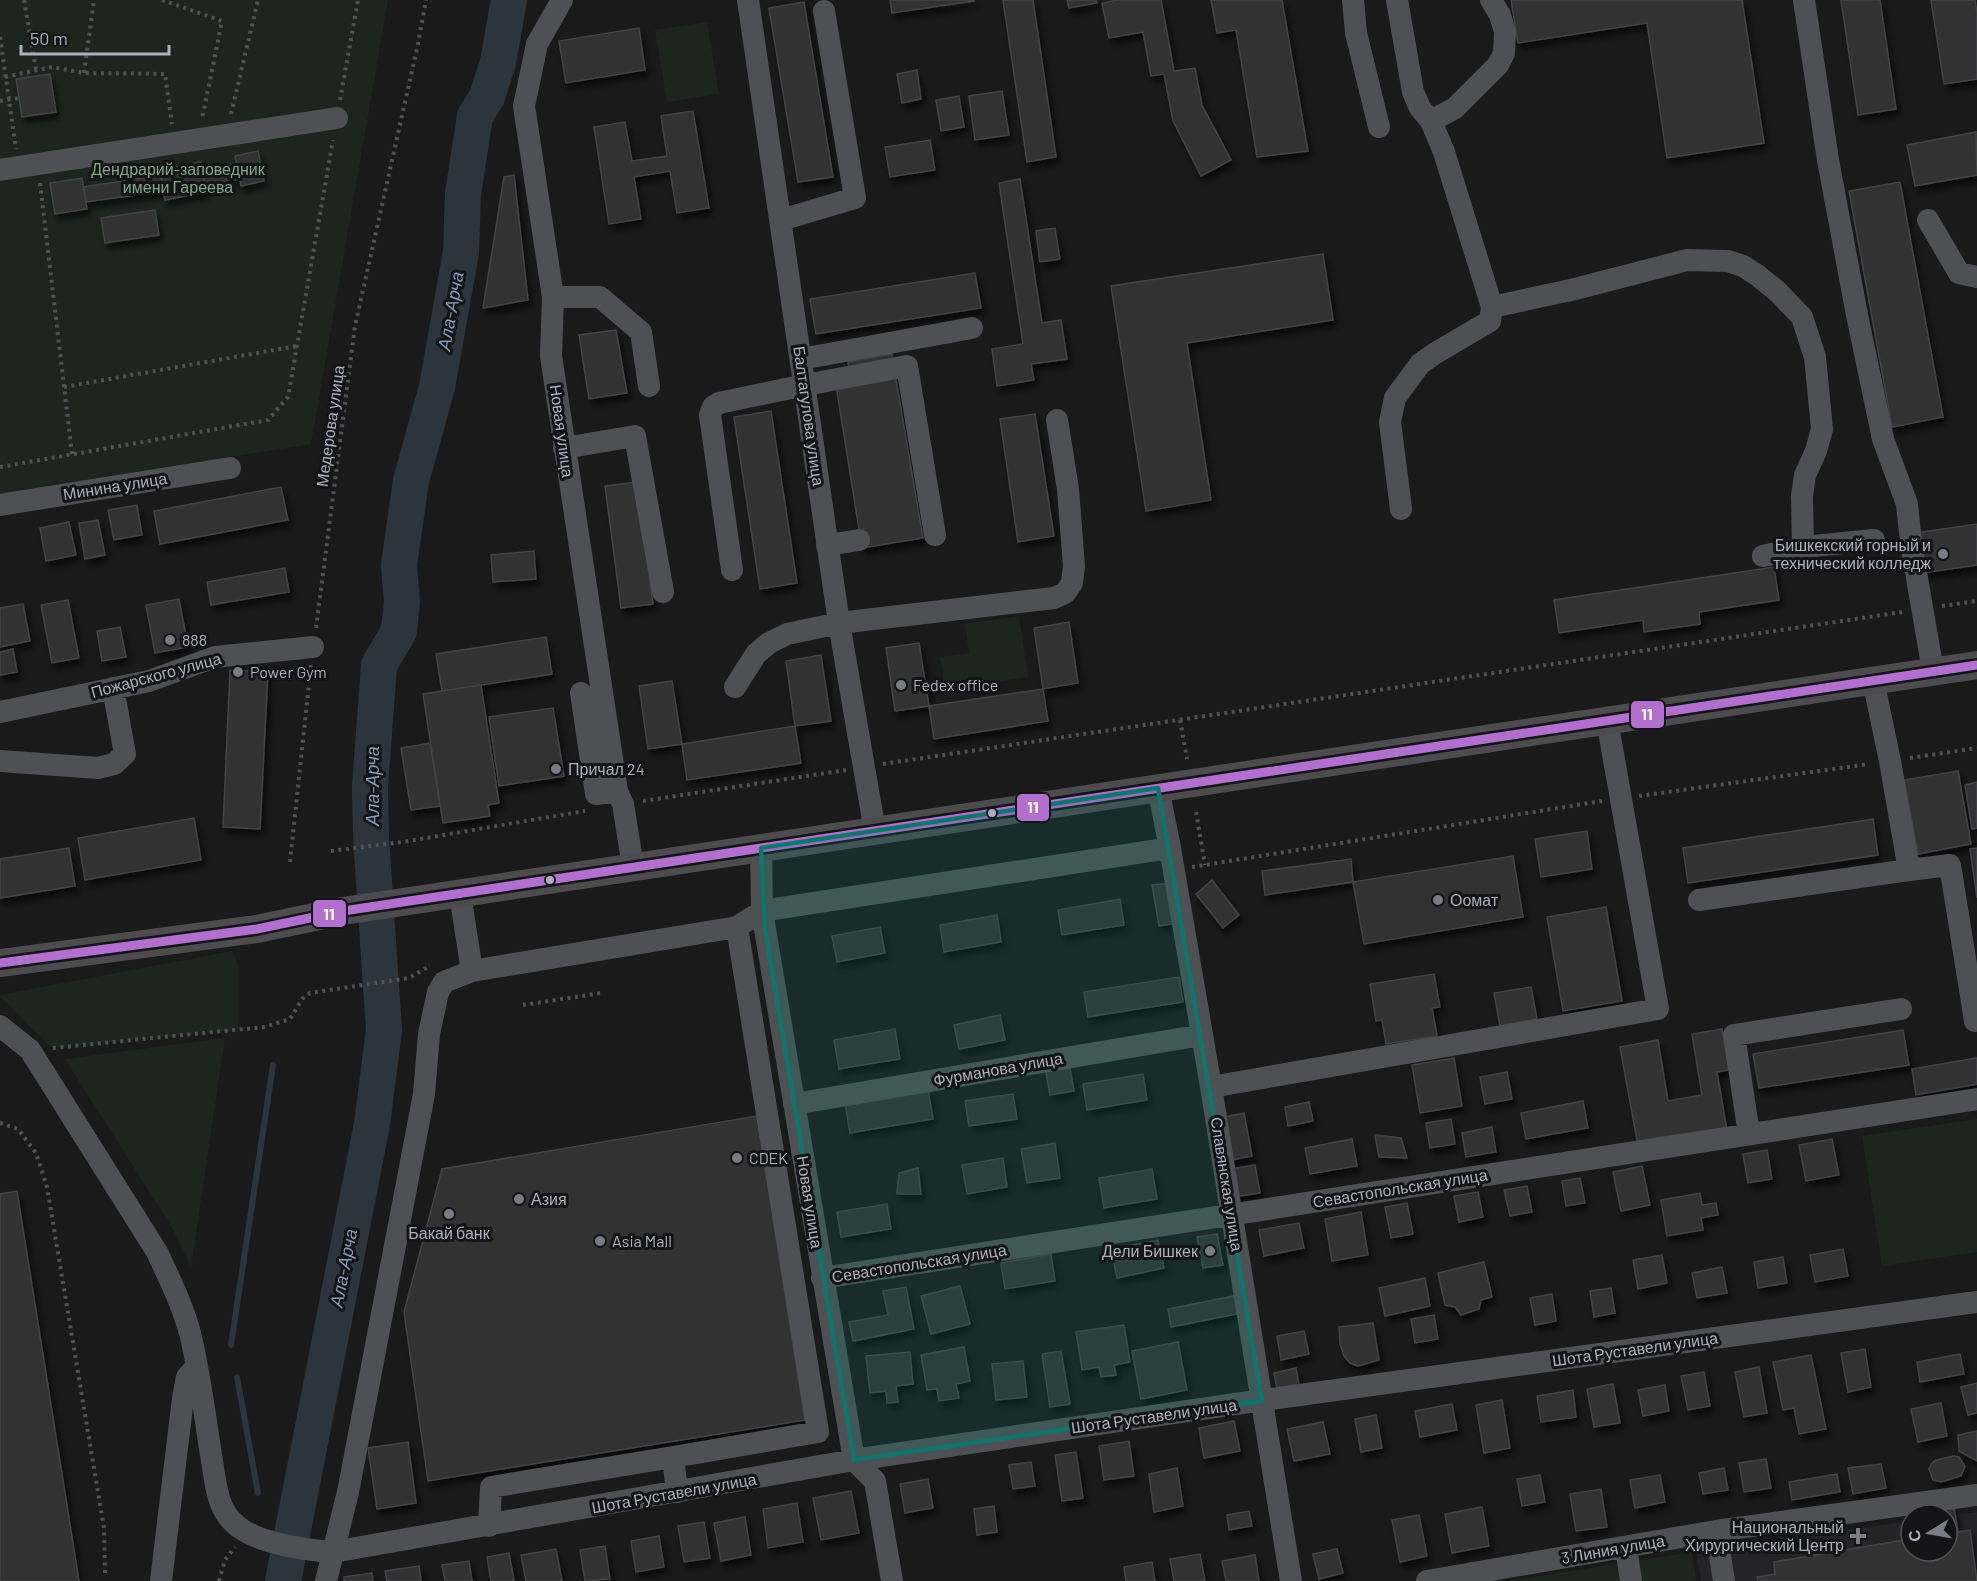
<svg xmlns="http://www.w3.org/2000/svg" width="1977" height="1581" viewBox="0 0 1977 1581" font-family="Barlow,sans-serif">
	<style>
		.built { fill: #242427 }
		.green { fill: #1e251f }
		.lines { fill: none; stroke-linecap: round; stroke-linejoin: round }
		.stream { stroke: #2c353e; stroke-width: 6 }
		.river { stroke: #2c353e; stroke-width: 36 }
		.building { fill: #323233; stroke: #434447; stroke-width: 1.5; filter: url(#shadow) }
		.path { stroke: #505155; stroke-width: 4; stroke-dasharray: 3 4.5; stroke-linecap: butt }
		.minor { stroke: #4e5054; stroke-width: 22 }
		.major { stroke: #4c4c4f; stroke-width: 28 }
		.bus-1-casing { stroke: #141417; stroke-width: 14 }
		.bus-1 { stroke: #b36fd0; stroke-width: 9 }
		.marked { fill: #0f766e; fill-opacity: 0.2; stroke: #0f766e; stroke-width: 4.5; stroke-linejoin: round }
		.poi-dot { fill: #787c84; stroke: #141417; stroke-width: 2 }
		.bus-dot { fill: #abb0bc; stroke: #141417; stroke-width: 2 }
		.labels { text-anchor: middle; stroke-width: 6; stroke-linejoin: round; paint-order: stroke }
		.park-label { font-size: 16px; fill: #81a785; stroke: #141417 }
		.street-label { font-size: 16px; fill: #abb0bc; stroke: #141417 }
		.poi-label { font-size: 16px; fill: #abb0bc; stroke: #141417; text-anchor: start }
		.water-label { font-size: 18px; font-style: italic; fill: #819db8; stroke: #141417 }
		.line-badge { stroke: #141417; stroke-width: 2 }
		.badge-label { font-size: 16px; text-anchor: middle; font-weight: bold; fill: #fff }
	</style>
	<defs>
		<filter id="shadow"><feDropShadow dx="3.5" dy="6" stdDeviation="3" flood-color="#0009"/></filter>
	</defs>
	<rect width="100%" height="100%" fill="#1a1a1b"/>
	<path class="built" d="M1977,1512V1581H1701L1696,1551L1911,1521V1551H1947V1516Z"/>
	<path class="green" d="M0,0H388L311,444L0,494Z
		M707,22L719,94L667,102L655,30Z
		M1019,616L1028,677L945,689L940,657L969,653L965,624Z
		M232,951L238,964V1030L52,1048L0,997V995Z
		M225,1038L191,1267L173,1229L65,1059Z
		M1977,1119V1252L1882,1266L1862,1136Z
		M1692,1552L1696,1581H1506Z"/>
	<g class="lines">
		<path class="stream" d="M231,1345L273,1065
			M237,1377L258,1493"/>
		<path class="river" d="M283,1581L372,1124L384,1030L371,838L370,787L379,665L399,631L402,602L399,565L411,481L437,387L461,252L463,194L475,116L487,97L498,62L509,0"/>
	</g>
	<path class="building" d="M890,0H974V1L892,13Z
		M1003,0H1033L1056,157L1027,162Z
		M1067,0H1096L1097,3L1069,8Z
		M1118,0H1161L1174,71L1195,68L1202,105L1231,160L1201,176L1173,121L1164,74L1151,76L1143,32L1109,38L1102,3Z
		M1211,0H1282L1308,151L1257,157L1236,30L1217,33Z
		M1511,0H1742L1764,143L1667,158L1647,23L1518,43Z
		M1841,0H1880L1896,109L1858,115Z
		M1931,0H1975L1977,13V79L1944,84Z
		M804,2L833,177L798,182L769,8Z
		M639,28L645,70L566,83L559,41Z
		M917,70L921,99L902,103L897,74Z
		M50,74L56,112L22,117L16,79Z
		M1002,91L1009,135L975,140L969,96Z
		M959,96L964,127L941,131L936,100Z
		M693,111L709,208L677,213L670,171L634,177L641,219L609,224L594,127L625,122L632,161L667,156L661,116Z
		M1976,132L1977,175L1915,186L1907,145Z
		M930,140L935,170L890,177L885,147Z
		M258,151L264,181L241,186L235,156Z
		M201,162L206,192L165,200L160,170Z
		M237,163L240,179L205,185L202,169Z
		M161,175L163,191L86,202L84,187Z
		M514,175L528,300L483,308L504,177Z
		M82,178L87,209L55,214L50,183Z
		M1020,179L1042,323L1061,320L1067,359L1031,364L1034,380L997,386L992,349L1023,344L999,183Z
		M1900,182L1943,417L1892,427L1849,191Z
		M155,210L159,235L105,243L101,218Z
		M1055,228L1060,259L1040,262L1036,231Z
		M1323,254L1333,320L1187,343L1211,500L1146,511L1111,286Z
		M975,273L981,308L816,334L810,299Z
		M616,330L627,393L589,399L579,335Z
		M892,354L895,374L851,382L848,362Z
		M895,374L923,538L862,548L836,385Z
		M771,411L797,583L760,589L734,417Z
		M1035,414L1054,536L1018,542L1000,419Z
		M637,482L653,604L621,608L605,486Z
		M281,487L288,520L160,544L154,511Z
		M137,505L142,535L114,540L108,510Z
		M98,520L105,555L85,559L79,523Z
		M69,522L76,555L46,561L40,528Z
		M1977,524V565L1922,573L1916,533Z
		M534,551L536,579L493,582L491,555Z
		M1774,567L1779,600L1699,612L1700,624L1644,632L1643,620L1559,633L1554,600Z
		M285,568L289,592L211,605L207,582Z
		M179,599L188,647L155,653L146,605Z
		M68,600L79,658L52,663L41,605Z
		M23,604L30,641L0,647V608Z
		M1069,622L1078,683L1043,689L1034,628Z
		M120,627L126,657L102,661L97,631Z
		M546,637L552,674L442,691L436,654Z
		M919,643L929,706L895,711L886,648Z
		M13,649L17,672L0,675V652Z
		M821,655L831,721L795,726L786,661Z
		M230,670L268,672L260,829L223,827Z
		M672,681L682,744L648,749L639,686Z
		M481,685L499,803L488,805L490,816L443,823L423,694Z
		M1043,689L1048,721L934,739L929,706Z
		M553,708L564,776L499,786L489,717Z
		M795,726L801,763L687,780L682,744Z
		M430,743L440,806L411,810L401,748Z
		M1958,771L1971,844L1918,854L1904,780Z
		M1977,782V828L1972,829L1965,785Z
		M194,818L201,860L85,880L78,838Z
		M1873,819L1878,855L1688,883L1683,848Z
		M1587,831L1592,869L1541,877L1535,839Z
		M69,848L75,886L0,898V859Z
		M1977,848V898L1970,849Z
		M1513,856L1523,917L1364,944L1353,882Z
		M1351,859L1353,882L1265,895L1262,871Z
		M1212,880L1239,915L1223,928L1196,894Z
		M1172,883L1178,923L1159,926L1152,885Z
		M1120,899L1124,925L1062,935L1058,910Z
		M1606,907L1622,1001L1563,1011L1547,917Z
		M997,915L1001,942L944,952L940,925Z
		M880,927L885,953L837,962L832,936Z
		M1434,974L1440,1007L1432,1008L1437,1036L1386,1044L1382,1020L1376,1021L1370,984Z
		M1179,977L1183,1002L1088,1017L1084,992Z
		M1531,987L1537,1019L1500,1026L1494,993Z
		M1000,1015L1005,1040L959,1049L954,1025Z
		M895,1029L900,1059L839,1069L834,1040Z
		M1722,1029L1729,1070L1717,1072L1727,1131L1638,1146L1620,1047L1658,1040L1668,1101L1702,1095L1692,1034Z
		M1903,1030L1909,1065L1759,1088L1753,1054Z
		M1454,1058L1462,1106L1420,1113L1412,1065Z
		M1977,1058V1084L1916,1095L1912,1069Z
		M1070,1068L1074,1091L1050,1095L1046,1072Z
		M1507,1072L1512,1099L1485,1104L1480,1077Z
		M1143,1074L1147,1100L1087,1110L1083,1084Z
		M928,1089L933,1119L850,1133L845,1103Z
		M1013,1094L1017,1119L969,1126L965,1101Z
		M1583,1101L1588,1128L1526,1139L1521,1113Z
		M1309,1102L1313,1121L1288,1126L1285,1107Z
		M1244,1113L1252,1156L1227,1161L1219,1118Z
		M757,1116L805,1420L428,1481L404,1312L442,1169Z
		M1451,1119L1455,1144L1430,1148L1426,1123Z
		M1492,1127L1496,1152L1466,1157L1462,1133Z
		M1375,1135L1401,1138L1407,1158L1379,1157Z
		M1352,1139L1357,1166L1310,1174L1305,1148Z
		M1832,1139L1839,1175L1806,1181L1799,1145Z
		M1055,1143L1060,1178L1027,1183L1021,1149Z
		M1767,1150L1772,1179L1748,1183L1743,1154Z
		M1003,1158L1007,1187L967,1194L962,1165Z
		M1255,1165L1260,1193L1234,1197L1229,1169Z
		M1642,1166L1650,1205L1621,1211L1613,1172Z
		M918,1168L921,1194H897L899,1173Z
		M1152,1169L1157,1199L1104,1208L1099,1178Z
		M1580,1178L1585,1203L1566,1206L1562,1181Z
		M1527,1186L1532,1212L1510,1216L1504,1190Z
		M17,1191L79,1581H0V1194Z
		M1478,1192L1483,1217L1459,1222L1454,1196Z
		M1700,1193L1702,1205L1716,1203L1718,1215L1701,1218L1703,1230L1667,1236L1661,1200Z
		M1407,1203L1413,1234L1391,1238L1385,1207Z
		M887,1204L891,1229L841,1237L837,1212Z
		M1361,1212L1368,1255L1332,1261L1325,1219Z
		M1299,1223L1304,1248L1264,1256L1259,1230Z
		M1217,1234L1223,1265L1203,1268L1197,1237Z
		M1158,1240L1164,1268L1117,1278L1111,1249Z
		M1843,1249L1848,1276L1815,1282L1810,1255Z
		M1051,1254L1055,1281L1005,1289L1001,1263Z
		M1662,1255L1667,1283L1638,1289L1633,1260Z
		M1783,1257L1787,1283L1758,1288L1754,1262Z
		M1484,1262L1492,1297L1481,1300L1479,1309L1461,1315L1455,1307L1445,1305L1438,1273Z
		M1722,1267L1727,1293L1697,1298L1692,1273Z
		M1425,1278L1430,1306L1385,1316L1379,1288Z
		M960,1286L970,1324L931,1334L921,1296Z
		M906,1287L914,1329L853,1341L849,1322L888,1315L883,1291Z
		M1611,1288L1615,1313L1594,1317L1590,1291Z
		M1552,1294L1556,1321L1535,1325L1530,1298Z
		M1234,1296L1237,1314L1171,1327L1168,1309Z
		M1434,1315L1438,1339L1415,1343L1411,1319Z
		M1373,1323L1379,1360L1358,1366L1350,1363L1344,1356L1340,1344L1339,1327Z
		M1124,1325L1130,1362L1114,1365L1116,1375L1101,1377L1099,1367L1082,1370L1076,1332Z
		M1304,1331L1309,1354L1281,1360L1277,1336Z
		M1178,1342L1187,1390L1141,1399L1132,1351Z
		M964,1347L970,1381L956,1384L959,1398L939,1401L937,1389L927,1390L921,1355Z
		M1865,1349L1871,1387L1848,1392L1841,1353Z
		M1061,1351L1070,1404L1050,1407L1042,1354Z
		M910,1352L913,1384L896,1386L898,1402L887,1403L886,1391L870,1393L866,1356Z
		M1960,1354L1964,1374L1920,1382L1917,1362Z
		M1811,1355L1826,1429L1799,1434L1794,1408L1783,1410L1773,1362Z
		M1023,1361L1027,1397L996,1400L992,1364Z
		M1759,1367L1767,1413L1744,1417L1735,1372Z
		M1296,1368L1299,1385L1277,1389L1274,1373Z
		M1704,1372L1710,1406L1688,1410L1681,1376Z
		M1977,1383V1413L1968,1415L1961,1387Z
		M1613,1384L1620,1423L1594,1427L1587,1389Z
		M1665,1385L1669,1411L1643,1416L1638,1390Z
		M1573,1390L1576,1417L1541,1422L1537,1396Z
		M1502,1400L1510,1448L1484,1453L1476,1405Z
		M1941,1403L1947,1436L1918,1442L1911,1409Z
		M1452,1404L1457,1430L1420,1437L1415,1411Z
		M1376,1415L1382,1448L1361,1452L1355,1419Z
		M1234,1421L1240,1451L1204,1458L1199,1428Z
		M1323,1422L1330,1454L1294,1461L1287,1429Z
		M1977,1431V1461L1959,1451L1958,1435Z
		M1129,1441L1134,1476L1104,1480L1099,1446Z
		M408,1442L416,1503L377,1509L368,1448Z
		M1076,1452L1083,1498L1062,1501L1055,1455Z
		M1954,1456L1959,1457L1965,1466L1961,1476L1941,1482L1933,1480L1929,1469L1931,1464L1936,1460Z
		M1766,1459L1771,1488L1744,1492L1739,1463Z
		M1031,1462L1035,1486L1013,1489L1009,1465Z
		M1881,1464L1886,1488L1853,1494L1848,1468Z
		M1177,1468L1183,1506L1154,1512L1149,1474Z
		M1724,1468L1728,1490L1703,1494L1699,1473Z
		M1837,1474L1840,1492L1792,1500L1789,1482Z
		M1540,1475L1545,1502L1522,1506L1517,1479Z
		M1660,1475L1665,1502L1635,1508L1630,1480Z
		M928,1479L933,1508L905,1513L900,1484Z
		M1601,1489L1607,1527L1576,1531L1570,1494Z
		M851,1491L859,1533L821,1540L813,1498Z
		M797,1503L803,1542L768,1548L763,1509Z
		M994,1506L997,1532L977,1535L974,1509Z
		M1482,1507L1489,1546L1452,1553L1445,1514Z
		M1954,1507L1958,1532L1970,1530L1977,1581H1758L1757,1577L1775,1574L1774,1562L1911,1539V1551H1947V1515H1938L1937,1510Z
		M1249,1511L1252,1526L1229,1530L1227,1515Z
		M1419,1515L1427,1556L1400,1562L1392,1520Z
		M745,1517L751,1555L721,1561L714,1523Z
		M704,1522L710,1558L684,1562L678,1526Z
		M659,1536L664,1567L636,1572L631,1541Z
		M605,1546L610,1579L585,1581L580,1550Z
		M556,1549L562,1581H526L521,1555Z
		M1337,1549L1343,1573L1319,1579L1313,1554Z
		M509,1553L514,1581H491L487,1557Z
		M1200,1554L1205,1581H1174L1170,1559Z
		M1255,1555L1259,1581H1226L1222,1561Z
		M469,1561L472,1581H445L442,1565Z
		M1152,1562L1155,1581H1126L1124,1567Z
		M419,1566L421,1581H387L385,1571Z
		M372,1573L373,1581H344V1577Z"/>
	<g class="lines">
		<path class="path" d="M24,0L36,70
			M162,0L222,21L202,119
			M0,37L16,149
			M84,73L94,0
			M5,77L52,67L84,73L165,74L172,124
			M340,100L358,0
			M0,101L19,98
			M231,114L258,0
			M40,183L72,454
			M64,387L297,346
			M0,467L268,420L288,397L333,140
			M1942,606L1977,601
			M316,628L355,326L418,44L426,0
			M1180,720L1187,759
			M1910,758L1977,748
			M883,764L1902,612
			M1639,796L1869,764
			M643,801L846,770
			M1196,812L1205,865
			M331,851L402,842L585,811
			M290,862L311,665
			M1192,867L1602,801
			M523,1005L601,993
			M53,1048L264,1027L290,1019L302,999L310,993L409,978L428,967
			M0,1123L18,1129L36,1153L47,1187L104,1528L105,1573
			M219,1581L225,1560L235,1547"/>
		<path class="minor" d="M562,0L537,44L524,106L553,297L551,356L617,791L623,804L633,867
			M748,0L839,623L875,831
			M1353,0L1356,33L1379,127
			M1397,0L1413,92L1420,108L1431,121L1444,152L1492,307L1490,321L1434,354L1420,364L1395,398L1390,422L1401,509
			M1804,0L1828,160L1857,315L1883,439L1907,504L1911,543L1933,671
			M1431,121L1455,108L1498,65L1504,53L1505,32L1500,15L1491,0
			M0,170L337,118
			M781,220L855,198L824,11
			M1928,220L1959,273L1977,277
			M553,297H600L641,332L649,386
			M1492,307L1571,290L1687,260L1728,261L1743,266L1757,275L1778,292L1802,317L1815,357L1822,429L1816,451L1805,475L1802,496L1803,547
			M801,359L972,328
			M564,448L635,436L663,592
			M0,505L230,468
			M827,545L859,540
			M1763,556L1803,547L1874,540
			M732,570L710,415L713,407L719,403L805,385L907,366L935,535
			M735,687L756,654L769,643L787,634L839,623L1054,598L1065,593L1072,583L1074,566L1068,489L1057,420
			M581,693L596,794L617,791
			M0,712L149,681L215,657L313,647
			M0,761L98,768L114,764L125,754L113,688
			M1158,788L1170,848L1211,1087L1291,1581
			M761,848L762,911L765,929L854,1460L875,1481L892,1581
			M1909,870L1950,865L1975,1021
			M460,894L472,971
			M1699,900L1909,870L1890,761L1873,680
			M0,1026L30,1050L157,1252C170,1280 184,1308 191,1337C200,1376 205,1416 211,1455C214,1471 215,1489 221,1504C224,1511 228,1518 234,1523C253,1543 306,1550 333,1552L854,1460L1242,1403L1977,1302
			M1211,1087L1658,1009L1607,720
			M794,1104L1202,1035
			M1749,1134L1734,1035L1901,1009
			M822,1278L1977,1099
			M673,1457L818,1432L737,927
			M489,1526L491,1487L673,1457L677,1492
			M1716,1531L1724,1581
			M1626,1547L1631,1581
			M161,1581L183,1398L187,1377L196,1367
			M326,1581L348,1492L424,1094L429,1034L438,992L444,982L472,971L737,927L762,911L1170,848
			M1427,1581L1716,1531L1977,1495"/>
		<path class="major" d="M0,963L257,929L343,911L1977,665"/>
		<g class="bus-1-casing">
			<path id="bus-1" d="M0,963L257,929L343,911L1977,665"/>
		</g>
		<use href="#bus-1" class="bus-1"/>
	</g>
	<path class="marked" d="M1158,788L1262,1401L854,1460L765,929L761,848Z"/>
	<g class="poi-dot">
		<circle cx="1943" cy="554" r="6"/>
		<circle cx="170" cy="640" r="6"/>
		<circle cx="238" cy="672" r="6"/>
		<circle cx="901" cy="685" r="6"/>
		<circle cx="556" cy="769" r="6"/>
		<circle cx="1438" cy="900" r="6"/>
		<circle cx="737" cy="1158" r="6"/>
		<circle cx="519" cy="1199" r="6"/>
		<circle cx="449" cy="1214" r="6"/>
		<circle cx="600" cy="1241" r="6"/>
		<circle cx="1210" cy="1251" r="6"/>
		<path d="M1855 1527h6v6h6v6h-6v6h-6v-6h-6v-6h6z"/>
	</g>
	<g class="bus-dot">
		<circle cx="992" cy="813" r="5"/>
		<circle cx="550" cy="880" r="5"/>
	</g>
	<g class="labels">
		<g class="park-label">
			<text x="178" y="175">Дендрарий-заповедник<tspan x="178" dy="18">имени Гареева</tspan></text>
		</g>
		<g class="street-label">
			<text transform="translate(809 416) rotate(82)" y="6">Балтагулова улица</text>
			<text transform="translate(330 426) rotate(-82)" y="6">Медерова улица</text>
			<text transform="translate(562 431) rotate(82)" y="6">Новая улица</text>
			<text transform="translate(115 486) rotate(-9)" y="6">Минина улица</text>
			<text transform="translate(156 675) rotate(-15)" y="6">Пожарского улица</text>
			<text transform="translate(998 1069) rotate(-10)" y="6">Фурманова улица</text>
			<text transform="translate(1227 1184) rotate(81)" y="6">Славянская улица</text>
			<text transform="translate(1400 1188) rotate(-9)" y="6">Севастопольская улица</text>
			<text transform="translate(810 1202) rotate(81)" y="6">Новая улица</text>
			<text transform="translate(919 1263) rotate(-9)" y="6">Севастопольская улица</text>
			<text transform="translate(1635 1349) rotate(-8)" y="6">Шота Руставели улица</text>
			<text transform="translate(1154 1416) rotate(-8)" y="6">Шота Руставели улица</text>
			<text transform="translate(674 1493) rotate(-10)" y="6">Шота Руставели улица</text>
			<text transform="translate(1613 1549) rotate(-10)" y="6">3 Линия улица</text>
		</g>
		<g class="poi-label">
			<text x="1931" y="551" text-anchor="end">Бишкекский горный и<tspan x="1931" dy="18">технический колледж</tspan></text>
			<text x="182" y="646">888</text>
			<text x="250" y="678">Power Gym</text>
			<text x="913" y="691">Fedex office</text>
			<text x="568" y="775">Причал 24</text>
			<text x="1450" y="906">Оомат</text>
			<text x="749" y="1164">CDEK</text>
			<text x="531" y="1205">Азия</text>
			<text x="449" y="1239" text-anchor="middle">Бакай банк</text>
			<text x="612" y="1247">Asia Mall</text>
			<text x="1198" y="1257" text-anchor="end">Дели Бишкек</text>
			<text x="1844" y="1533" text-anchor="end">Национальный<tspan x="1844" dy="18">Хирургический Центр</tspan></text>
		</g>
		<g class="water-label">
			<text transform="translate(451 311) rotate(-80)" y="6">Ала-Арча</text>
			<text transform="translate(373 786) rotate(-90)" y="6">Ала-Арча</text>
			<text transform="translate(344 1268) rotate(-79)" y="6">Ала-Арча</text>
		</g>
	</g>
	<g class="line-badge">
		<rect x="1630" y="700" width="35" height="29" rx="6" fill="#b36fd0"/>
		<rect x="1016" y="793" width="34" height="29" rx="6" fill="#b36fd0"/>
		<rect x="312" y="899" width="35" height="29" rx="6" fill="#b36fd0"/>
	</g>
	<g class="badge-label">
		<text x="1647" y="720">11</text>
		<text x="1033" y="813">11</text>
		<text x="329" y="920">11</text>
	</g>
	<g transform="translate(1929 1533) rotate(259)"><circle r="28" fill="#141417" stroke="#505259" stroke-width="1.5"/>
	<path d="M0-4.5L10 22L0 15L-10 22Z" fill="#787c84"/>
	<text y="-9" font-size="16" font-weight="bold" text-anchor="middle" fill="#abb0bc">С</text>
	</g>
	<path d="M21 45v9h148v-9" fill="none" stroke="#abb0bc" stroke-width="3"/>
	<text x="30" y="45" font-size="18" fill="#abb0bc" stroke="#141417" stroke-width="4.5" paint-order="stroke">50 m</text>
</svg>
